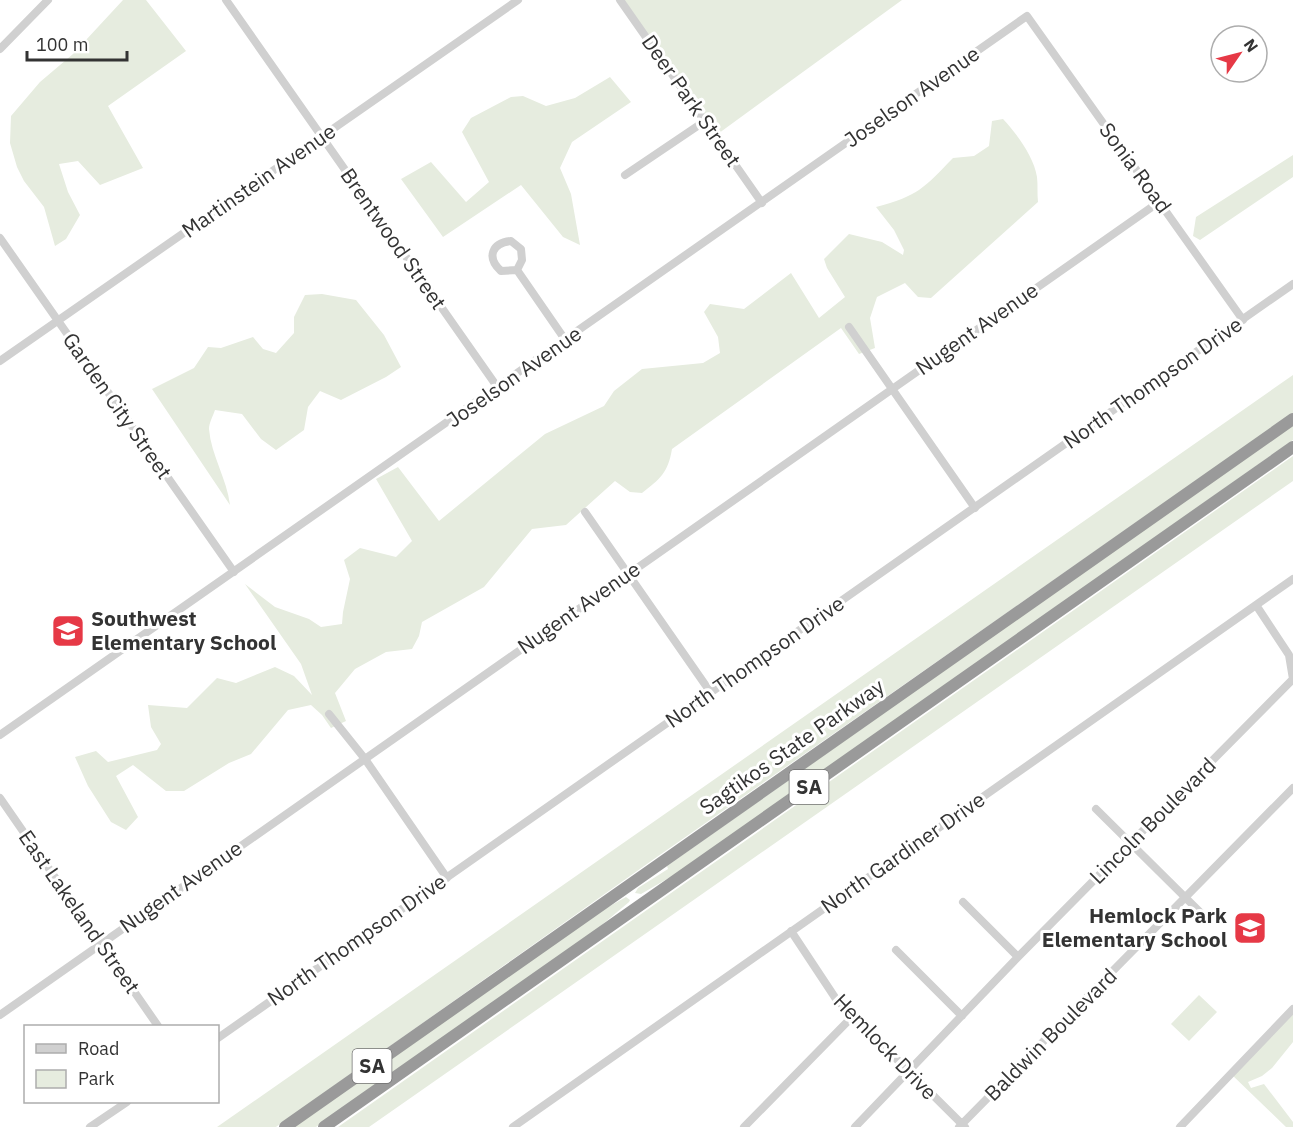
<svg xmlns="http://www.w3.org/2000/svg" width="1293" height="1127" viewBox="0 0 1293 1127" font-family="'IBM Plex Sans',sans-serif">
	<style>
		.green { fill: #e6ecdf }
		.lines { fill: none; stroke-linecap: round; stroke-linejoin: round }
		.minor { stroke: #d0d0d0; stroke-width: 8 }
		.highway { stroke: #9a9a9a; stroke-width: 12 }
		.labels { text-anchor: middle; stroke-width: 6; stroke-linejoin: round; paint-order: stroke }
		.shield { fill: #fff; stroke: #707070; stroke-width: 1.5 }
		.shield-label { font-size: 20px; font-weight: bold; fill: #333 }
		.street-label { font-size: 21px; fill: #333; stroke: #fff }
		.poi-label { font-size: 21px; font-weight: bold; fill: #333; stroke: #fff; text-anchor: start }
	</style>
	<rect width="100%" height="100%" fill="#fff"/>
	<path class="green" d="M123,0H146L186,51L108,106L143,168L100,185L78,161L59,164L68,192L80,215L66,239L55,246L44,207L24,181L17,167L10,143L11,116L40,82L73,54Z
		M616,0H902L715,136Z
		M610,77L631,102L572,142L560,168L571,194L580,245L563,237L521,185L443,237L401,179L431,162L466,202L489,182L462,132L471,118L511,97L523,96L546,106L575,98Z
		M1003,119C1017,134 1034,157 1037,177C1038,185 1037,194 1038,202L931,298L918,297L905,283L877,297L870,318L875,348L859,354L841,328L672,449C668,473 660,479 642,493L630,492L615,481L566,525L532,529L484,587L422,622L419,636L412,649L386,652L355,669L335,693L346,721L331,728L322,715L311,705L288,710L251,754L229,763L184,791H166L133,765L116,776L138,817L126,830L111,822L88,786L75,757L96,751L108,762L157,750L161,744L151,727L148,705L187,708L217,678L236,683L275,667L294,676L312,695L301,664L245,584L275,607L309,619L321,627L342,624L343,612L350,579L344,560L360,548L396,557L412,541L376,479L398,467L439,521L545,434L604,406L614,391L642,369L703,363L720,353L718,337L704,312L710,304L744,309L791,273L819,318L845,297L827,268L824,259L849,234L882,242L903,255L904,250L894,230L876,207C918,196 924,188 953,158L974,156L989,146L992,121Z
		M1293,155V177L1200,240L1193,236L1196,217Z
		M322,294L356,300L384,335L401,367L386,377L341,400L320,391L308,407L304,430L276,450L261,439L242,414L215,410C213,416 209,423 209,429C211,455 227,479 230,505L152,389L194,368L208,347L221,348L253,337L263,349L276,353L294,333V317L305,295Z
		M1293,375V413L654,859L276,1127H217Z
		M1293,424V440L686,868L641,894L635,893L638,888L668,869L667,866Z
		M1293,456V481L369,1127H338Z
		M626,897L630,900L629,902L597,929L316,1127H293L585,920Z
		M1199,995L1217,1012L1189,1041L1171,1024Z
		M1293,1008V1042L1272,1068L1262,1076L1248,1082L1251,1088L1264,1084L1293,1122V1127H1286L1230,1073Z"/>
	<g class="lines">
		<path class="minor" d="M226,0L498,388
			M620,0L762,203
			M0,49L48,0
			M625,175L705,121
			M0,238L234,572
			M517,270L501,271C486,257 492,243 511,241L521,249L522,260L517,270L566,341
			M849,327L975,508
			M0,361L518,0
			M585,512L711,693
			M329,714L365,759L447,878
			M0,735L1027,16L1243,320
			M0,798L158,1026
			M1096,809L1207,919
			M963,902L1018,957
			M791,931L836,999L965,1127
			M896,950L962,1016
			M0,1015L1159,202
			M218,1038L1293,284
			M90,1127L127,1102
			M513,1127L1293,579
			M744,1127L852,1017
			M855,1127L1018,957L1293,679L1289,655L1256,605
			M959,1127L1293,788
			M1180,1127L1293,1009"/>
		<path class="highway" d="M285,1127L1293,419
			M324,1127L1293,447"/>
	</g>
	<defs>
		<g id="school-square" transform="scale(1.725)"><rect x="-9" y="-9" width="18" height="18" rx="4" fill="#e63946" stroke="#fff"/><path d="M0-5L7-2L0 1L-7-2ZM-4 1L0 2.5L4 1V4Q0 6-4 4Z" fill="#fff"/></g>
	</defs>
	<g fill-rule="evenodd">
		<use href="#school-square" x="68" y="631"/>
		<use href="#school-square" x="1250" y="928"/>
	</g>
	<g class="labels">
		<g class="shield">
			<rect x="789.5" y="770" width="39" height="34" rx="4.5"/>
			<rect x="352.5" y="1049" width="39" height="34" rx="4.5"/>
		</g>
		<g class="shield-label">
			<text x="809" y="794">SA</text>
			<text x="372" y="1073">SA</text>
		</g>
		<g class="street-label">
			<text transform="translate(912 97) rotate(-35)" y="7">Joselson Avenue</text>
			<text transform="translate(691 101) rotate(55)" y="7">Deer Park Street</text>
			<text transform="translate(1135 168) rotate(54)" y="7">Sonia Road</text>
			<text transform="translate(259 181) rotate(-35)" y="7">Martinstein Avenue</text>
			<text transform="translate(393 239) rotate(55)" y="7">Brentwood Street</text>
			<text transform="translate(977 329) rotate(-35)" y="7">Nugent Avenue</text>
			<text transform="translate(514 377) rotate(-35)" y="7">Joselson Avenue</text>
			<text transform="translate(1153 383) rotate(-35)" y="7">North Thompson Drive</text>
			<text transform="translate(117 406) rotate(55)" y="7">Garden City Street</text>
			<text transform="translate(579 608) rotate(-35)" y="7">Nugent Avenue</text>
			<text transform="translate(755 662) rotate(-35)" y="7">North Thompson Drive</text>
			<text transform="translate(792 747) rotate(-35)" y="7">Sagtikos State Parkway</text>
			<text transform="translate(1153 821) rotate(-45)" y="7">Lincoln Boulevard</text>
			<text transform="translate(903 853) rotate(-35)" y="7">North Gardiner Drive</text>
			<text transform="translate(181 887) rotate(-35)" y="7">Nugent Avenue</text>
			<text transform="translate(79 912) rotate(55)" y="7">East Lakeland Street</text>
			<text transform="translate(357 940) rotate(-35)" y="7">North Thompson Drive</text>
			<text transform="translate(1051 1035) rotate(-45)" y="7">Baldwin Boulevard</text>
			<text transform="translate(885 1047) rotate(46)" y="7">Hemlock Drive</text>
		</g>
		<g class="poi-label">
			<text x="91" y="626">Southwest<tspan x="91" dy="24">Elementary School</tspan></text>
			<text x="1227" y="923" text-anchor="end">Hemlock Park<tspan x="1227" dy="24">Elementary School</tspan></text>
		</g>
	</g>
	<rect x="24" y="1025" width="195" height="78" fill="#ffffff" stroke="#adadad" stroke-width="1.5"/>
	<rect x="36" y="1044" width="30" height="9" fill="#d0d0d0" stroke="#adadad" stroke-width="1.5"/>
	<text x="78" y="1055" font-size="18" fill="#333333">Road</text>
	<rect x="36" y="1070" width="30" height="18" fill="#e6ecdf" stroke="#adadad" stroke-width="1.5"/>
	<text x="78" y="1085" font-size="18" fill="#333333">Park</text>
	<g transform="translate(1239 54) rotate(55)"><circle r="28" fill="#ffffff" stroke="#adadad" stroke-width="1.5"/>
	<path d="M0-4.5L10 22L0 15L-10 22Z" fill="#e63946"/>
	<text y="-9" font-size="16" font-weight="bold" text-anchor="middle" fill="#333333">N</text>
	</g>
	<path d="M27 51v9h100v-9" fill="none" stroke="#333333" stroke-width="3"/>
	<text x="36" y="51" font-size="18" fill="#333333" stroke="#ffffff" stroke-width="4.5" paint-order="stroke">100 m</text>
</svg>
